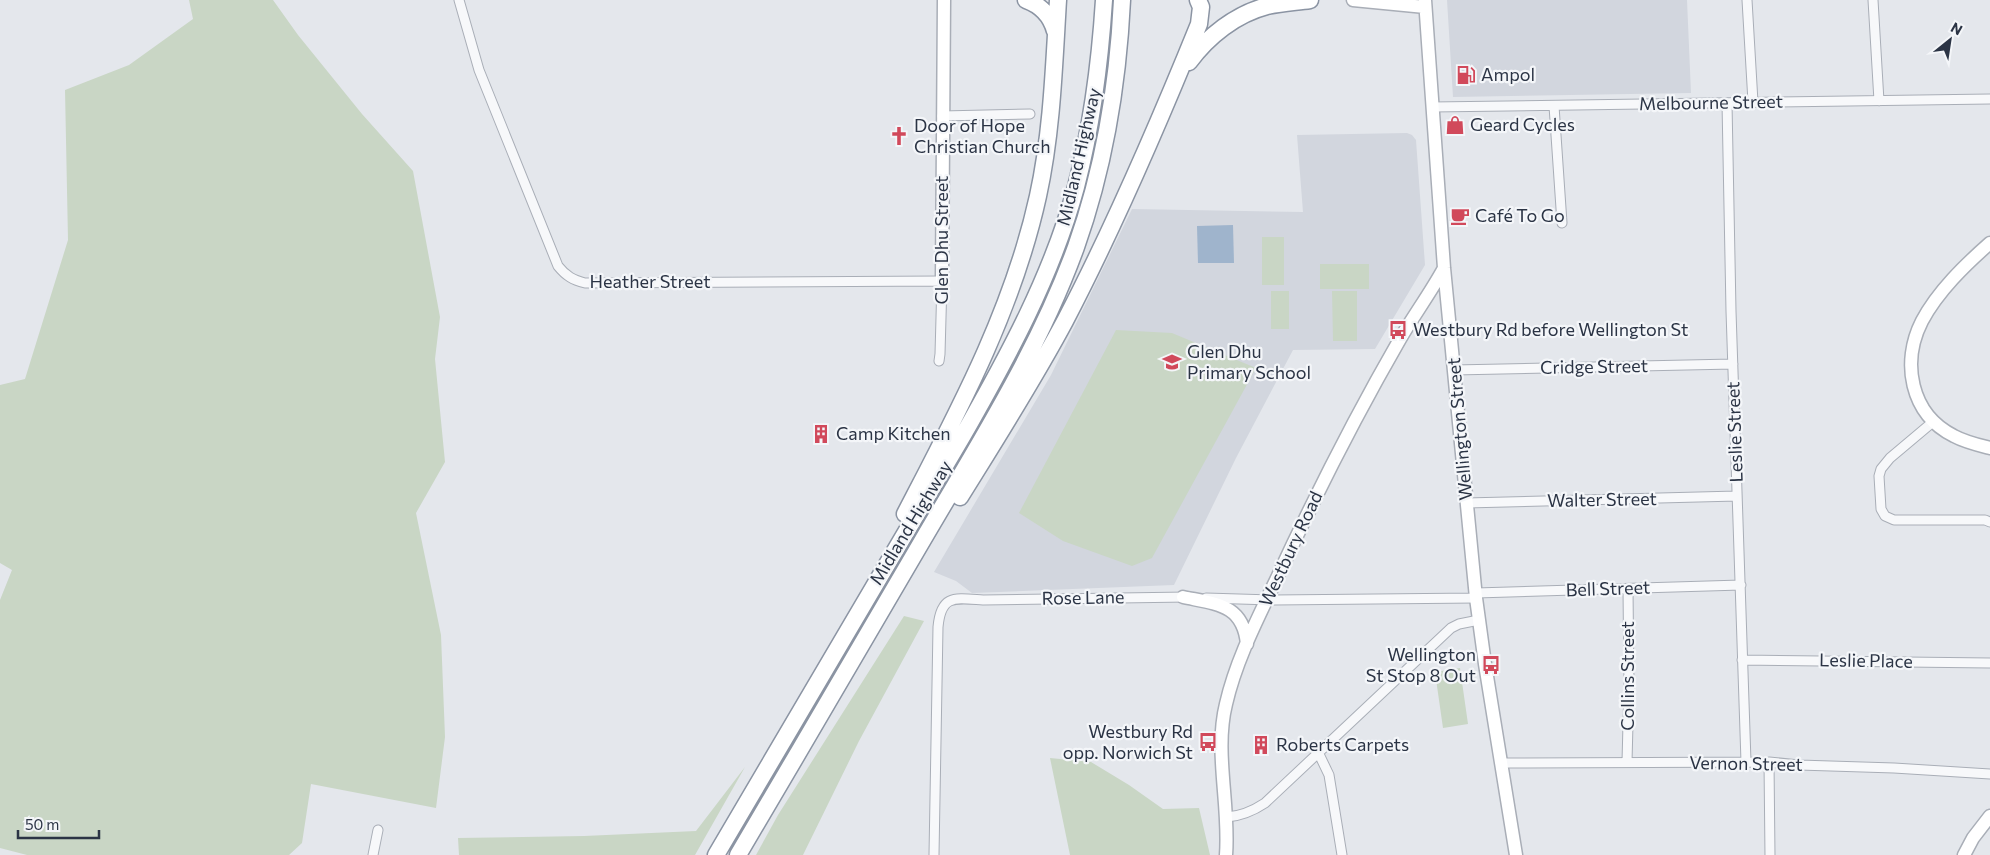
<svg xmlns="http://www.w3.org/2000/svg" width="1990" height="855" viewBox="0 0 1990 855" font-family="Commissioner,sans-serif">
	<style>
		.built { fill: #d2d6de }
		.green { fill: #c9d6c5 }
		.water { fill: #9fb4cc }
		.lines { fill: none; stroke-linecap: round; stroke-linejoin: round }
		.street-casing { stroke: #a9aeb7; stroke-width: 11 }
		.secondary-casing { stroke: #a9aeb7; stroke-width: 15 }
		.highway-casing { stroke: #8b94a3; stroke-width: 19 }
		.street { stroke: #f7f8fa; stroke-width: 9 }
		.secondary { stroke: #fff; stroke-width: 12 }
		.highway { stroke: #fff; stroke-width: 16 }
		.labels { text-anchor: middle; stroke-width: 4.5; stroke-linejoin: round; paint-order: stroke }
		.poi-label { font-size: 18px; fill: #2b3445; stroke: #f4f6f9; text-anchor: start }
		.street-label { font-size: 18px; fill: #2b3445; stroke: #f4f6f9 }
	</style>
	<rect width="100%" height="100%" fill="#e4e7ec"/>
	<path class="built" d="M1447,0H1687L1691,93L1453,97Z
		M1407,133L1412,135L1416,140L1425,265L1375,349L1293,350L1236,458L1174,585L972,593L956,581L934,572L1051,375L1132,209L1303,212L1297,135Z"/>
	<path class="green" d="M189,0H273L298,35L362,114L413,171L440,317L435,359L445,462L416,513L441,635L445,737L436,808L311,784L302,843L289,855H27L0,848V600L12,570L0,563V385L25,379L68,240L65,90L129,65L193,19Z
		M1262,237H1284V285H1262Z
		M1320,264H1369V289H1320Z
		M1271,291H1289V329H1271Z
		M1332,291H1357V341H1333Z
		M1116,330L1172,333L1256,368L1152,558L1132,566L1063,541L1019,513Z
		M904,616L924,621L859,741L803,855H756L778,815Z
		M1460,668L1468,724L1443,728L1435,672Z
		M1050,758L1091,762L1129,785L1163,809L1199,808L1210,855H1070Z
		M745,767L695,855H459L458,838L584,836L696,831Z"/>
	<path class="water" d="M1233,225L1234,263H1198L1197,226Z"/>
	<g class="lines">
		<g class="street-casing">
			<path id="street" d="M459,0L479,70L558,266C566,276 573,280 585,283L942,281L940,354L939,361
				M1747,0L1753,102
				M1873,0L1879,101
				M1727,103L1731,311L1746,762
				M1554,106L1562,223
				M1432,107L1990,99
				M942,116L1030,114
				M1454,370L1733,364
				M1934,421L1890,458L1881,469L1879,476L1881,509L1885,516L1894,520H1985L1990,522
				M1466,503L1737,496
				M1476,593L1741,585
				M1206,598L1274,600L1476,598
				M1742,660L1990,663
				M1318,752L1329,775L1342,855
				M1627,762L1629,685L1628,589
				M1769,762L1770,855
				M1501,763L1769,762L1799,765L1894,768L1990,774
				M1227,817C1241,816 1253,811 1265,803L1451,628L1459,624L1479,620
				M373,855L378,830
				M934,855L938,627C941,594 955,598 983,600L1188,597"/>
		</g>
		<g class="secondary-casing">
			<path id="secondary" d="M1353,0L1425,7
				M1425,0L1444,268L1476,598L1485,664L1516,855
				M1990,243C1965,265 1938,291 1922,321C1901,362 1910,414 1954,436C1965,442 1978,445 1990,448
				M942,281L944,0
				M1183,597C1216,604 1243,604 1247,644
				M1226,855C1230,805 1214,752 1226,704C1236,660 1258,618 1277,578C1315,496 1355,417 1400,339C1414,315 1431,292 1444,268
				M1964,855L1973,838L1990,816"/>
		</g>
		<g class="highway-casing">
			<path id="highway" d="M1026,0C1040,5 1051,16 1055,31
				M1189,62C1208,36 1236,14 1267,6C1281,3 1296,2 1310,0
				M960,497C996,439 1033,381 1065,321C1115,225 1158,125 1199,24L1201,7L1198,0
				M905,514C958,412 1013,310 1038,196C1052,132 1054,66 1058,0
				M716,855L962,437C1007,358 1052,276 1076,187C1092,125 1100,63 1104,0
				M738,855C799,751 861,647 921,543C977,447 1038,352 1076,247C1104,168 1118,84 1122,0"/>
		</g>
		<use href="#street" class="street"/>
		<use href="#secondary" class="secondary"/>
		<use href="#highway" class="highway"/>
	</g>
	<defs>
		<g id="fuel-bare" transform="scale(1.5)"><path d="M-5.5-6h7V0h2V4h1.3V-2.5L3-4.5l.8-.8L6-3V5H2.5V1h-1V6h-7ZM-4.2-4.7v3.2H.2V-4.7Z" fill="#d1495b" stroke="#f4f6f9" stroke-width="2.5" paint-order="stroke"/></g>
		<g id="shop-bare" transform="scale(1.5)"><path d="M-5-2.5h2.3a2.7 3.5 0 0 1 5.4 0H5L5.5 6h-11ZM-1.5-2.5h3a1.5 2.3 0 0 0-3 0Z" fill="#d1495b" stroke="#f4f6f9" stroke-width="2.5" paint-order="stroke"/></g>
		<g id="church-bare" transform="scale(1.5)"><path d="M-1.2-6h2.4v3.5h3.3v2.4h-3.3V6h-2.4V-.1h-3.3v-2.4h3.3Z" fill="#d1495b" stroke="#f4f6f9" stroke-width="2.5" paint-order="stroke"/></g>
		<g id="cafe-bare" transform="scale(1.5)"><path d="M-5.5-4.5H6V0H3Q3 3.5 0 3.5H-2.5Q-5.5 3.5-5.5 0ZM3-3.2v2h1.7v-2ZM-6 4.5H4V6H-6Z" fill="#d1495b" stroke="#f4f6f9" stroke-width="2.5" paint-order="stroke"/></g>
		<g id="bus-bare" transform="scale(1.5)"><path d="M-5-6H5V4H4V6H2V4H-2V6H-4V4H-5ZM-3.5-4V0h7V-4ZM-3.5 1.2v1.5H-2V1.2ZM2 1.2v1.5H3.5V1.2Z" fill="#d1495b" stroke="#f4f6f9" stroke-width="2.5" paint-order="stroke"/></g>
		<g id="school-bare" transform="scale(1.5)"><path d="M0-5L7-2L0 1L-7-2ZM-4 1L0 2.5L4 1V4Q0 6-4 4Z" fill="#d1495b" stroke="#f4f6f9" stroke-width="2.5" paint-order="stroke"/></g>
		<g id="building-bare" transform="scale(1.5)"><path d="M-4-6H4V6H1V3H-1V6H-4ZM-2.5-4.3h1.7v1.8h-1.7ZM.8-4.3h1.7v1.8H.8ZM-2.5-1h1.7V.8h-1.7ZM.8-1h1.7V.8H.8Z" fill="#d1495b" stroke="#f4f6f9" stroke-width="2.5" paint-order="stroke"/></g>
	</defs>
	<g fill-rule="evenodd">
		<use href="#fuel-bare" x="1466" y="75"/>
		<use href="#shop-bare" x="1455" y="125"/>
		<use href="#church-bare" x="899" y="136"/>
		<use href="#cafe-bare" x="1460" y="216"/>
		<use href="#bus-bare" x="1398" y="330"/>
		<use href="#school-bare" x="1172" y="362"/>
		<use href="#building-bare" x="821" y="434"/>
		<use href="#bus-bare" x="1491" y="665"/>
		<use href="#bus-bare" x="1208" y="742"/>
		<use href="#building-bare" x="1261" y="745"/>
	</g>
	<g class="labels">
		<g class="poi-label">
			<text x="1481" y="81">Ampol</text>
			<text x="1470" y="131">Geard Cycles</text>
			<text x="914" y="132">Door of Hope<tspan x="914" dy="21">Christian Church</tspan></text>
			<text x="1475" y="222">Café To Go</text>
			<text x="1413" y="336">Westbury Rd before Wellington St</text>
			<text x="1187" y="358">Glen Dhu<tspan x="1187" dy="21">Primary School</tspan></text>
			<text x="836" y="440">Camp Kitchen</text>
			<text x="1476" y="661" text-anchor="end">Wellington<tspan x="1476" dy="21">St Stop 8 Out</tspan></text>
			<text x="1193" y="738" text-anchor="end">Westbury Rd<tspan x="1193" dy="21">opp. Norwich St</tspan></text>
			<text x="1276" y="751">Roberts Carpets</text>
		</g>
		<g class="street-label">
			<text transform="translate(1711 103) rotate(-1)" y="6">Melbourne Street</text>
			<text transform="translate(1079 157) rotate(-77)" y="6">Midland Highway</text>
			<text transform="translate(942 240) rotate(-90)" y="6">Glen Dhu Street</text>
			<text x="650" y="288">Heather Street</text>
			<text transform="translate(1594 367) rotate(-1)" y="6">Cridge Street</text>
			<text transform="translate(1460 429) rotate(-95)" y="6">Wellington Street</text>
			<text transform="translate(1735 432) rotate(-92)" y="6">Leslie Street</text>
			<text transform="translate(1602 500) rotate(-1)" y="6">Walter Street</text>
			<text transform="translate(911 523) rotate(-59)" y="6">Midland Highway</text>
			<text transform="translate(1291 549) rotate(-65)" y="6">Westbury Road</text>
			<text transform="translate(1608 589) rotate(-2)" y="6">Bell Street</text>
			<text transform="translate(1083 598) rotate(-1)" y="6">Rose Lane</text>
			<text transform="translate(1866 661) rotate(1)" y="6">Leslie Place</text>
			<text transform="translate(1628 676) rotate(-90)" y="6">Collins Street</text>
			<text transform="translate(1746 764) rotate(1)" y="6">Vernon Street</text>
		</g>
	</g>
	<g transform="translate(1950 40) rotate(30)" stroke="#f4f6f9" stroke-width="4" paint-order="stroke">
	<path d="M0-4L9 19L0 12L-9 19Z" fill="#2b3445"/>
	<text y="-8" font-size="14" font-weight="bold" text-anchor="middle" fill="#2b3445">N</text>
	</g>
	<path d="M18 830v8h81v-8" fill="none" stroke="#2b3445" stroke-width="2.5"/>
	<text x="25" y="830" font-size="15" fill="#2b3445" stroke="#f4f6f9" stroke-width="4" paint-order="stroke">50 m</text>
</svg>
